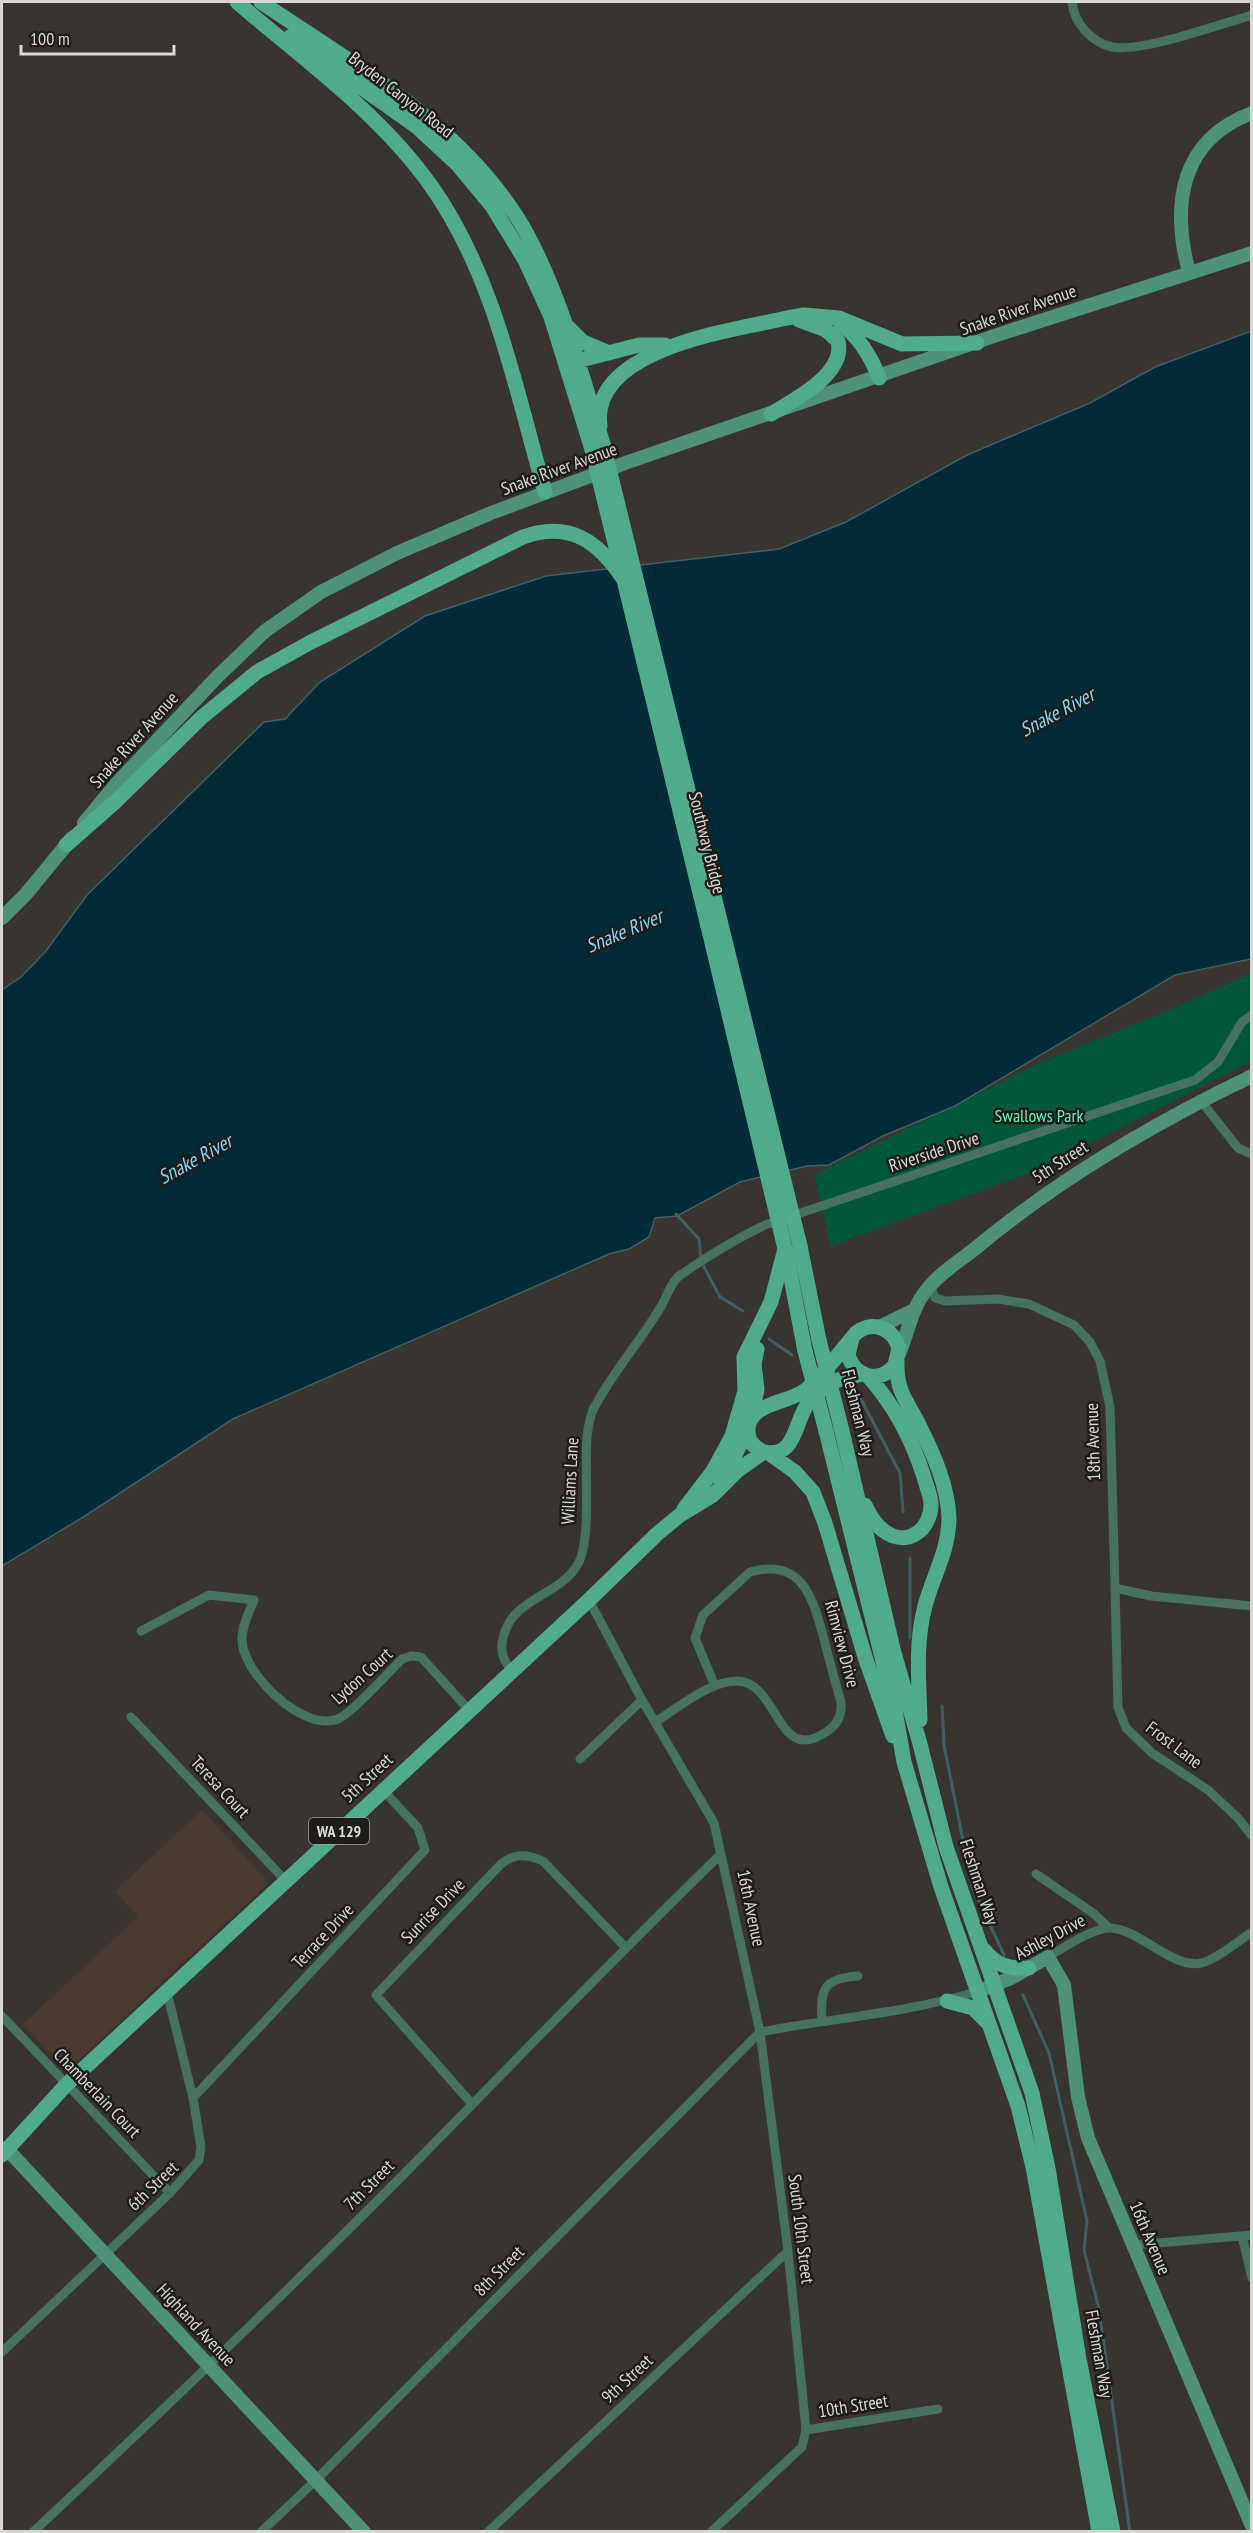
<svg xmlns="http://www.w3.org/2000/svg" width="1253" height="2533" viewBox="0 0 1253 2533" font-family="'PT Sans Narrow',sans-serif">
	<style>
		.commercial { fill: #4a392e }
		.green { fill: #02573a }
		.water { fill: #032b37; stroke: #435f66; stroke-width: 1.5 }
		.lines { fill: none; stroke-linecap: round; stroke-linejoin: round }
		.stream { stroke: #435f66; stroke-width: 3 }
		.street { stroke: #477161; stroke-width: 9 }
		.secondary { stroke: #4d9279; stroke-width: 14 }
		.primary { stroke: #4fab8c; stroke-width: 15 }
		.primary-bridge { stroke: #4fab8c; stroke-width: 15 }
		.labels { text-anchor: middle; stroke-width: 5; stroke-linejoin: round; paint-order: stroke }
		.shield { fill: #1e1d1a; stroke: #a19f9c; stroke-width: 1.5 }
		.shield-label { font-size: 16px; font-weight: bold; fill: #d9d7d4 }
		.street-label { font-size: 18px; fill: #d9d7d4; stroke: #1e1d1a }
		.park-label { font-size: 18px; fill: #65f1b6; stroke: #1e1d1a }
		.water-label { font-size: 20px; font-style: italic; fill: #84d5f3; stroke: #1e1d1a }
	</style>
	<rect width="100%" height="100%" fill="#383530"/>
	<path class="commercial" d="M202,1810L269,1883L67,2071L23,2024L138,1917L115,1891Z"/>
	<path class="green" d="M1251,973V1061L1040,1169L831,1246L814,1175L1044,1061L1182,1005Z"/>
	<path class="water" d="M1251,331V959L1175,975L955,1106L883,1136L829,1165L807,1166L740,1182L677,1216L655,1218L649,1237L629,1249L609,1254L233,1419L85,1516L2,1566V990L21,977L46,951L87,895L264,722L285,719L320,682L425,616L546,576L779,549L846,522L967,455L1090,403L1155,367Z"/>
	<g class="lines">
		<path class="stream" d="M676,1214L699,1239L701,1258
			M704,1267L720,1297L743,1311
			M769,1339L792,1355
			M855,1388L900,1473L903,1512
			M910,1558V1638
			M942,1706L944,1745L972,1886L1004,1955
			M1023,1995L1049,2053L1087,2221L1084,2250L1099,2309L1130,2532"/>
		<path class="street" d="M1072,2C1074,23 1091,42 1112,47C1141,53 1220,24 1252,15
			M1201,1101L1238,1148L1252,1154
			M930,1285L935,1298L945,1301L998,1299L1029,1304L1074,1325L1090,1342L1100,1361L1110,1407L1115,1588L1151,1596L1252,1606
			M1115,1588L1118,1707L1126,1728L1152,1753L1208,1790L1238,1818L1252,1836
			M589,1600L642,1700L714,1823L760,2032L788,2251L806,2430L802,2447L711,2532
			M141,1631L209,1595L254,1600C249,1612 242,1626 242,1639C241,1672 303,1733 338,1719C352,1713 389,1672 402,1659L411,1656L421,1657L469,1710
			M512,1671C503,1660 500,1652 503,1638C512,1597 559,1597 578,1564C592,1539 584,1467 587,1437C588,1429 590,1417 593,1410C612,1372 642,1340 663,1303C667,1295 672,1281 679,1276C708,1256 733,1240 765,1225L1195,1080L1218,1062L1242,1022L1252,1015
			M131,1717L285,1880
			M655,1722C678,1708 709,1681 737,1681C780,1682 776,1769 829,1730C839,1723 842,1714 841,1702C835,1681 829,1660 824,1639C813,1599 803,1557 750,1572L703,1615L695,1638L715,1686
			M580,1759L642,1700
			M1036,1874L1093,1913L1109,1928
			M1048,1957C1063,1948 1094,1927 1111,1928C1142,1930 1176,1973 1205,1962C1221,1956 1237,1942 1252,1932
			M2,2016L170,2193
			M822,2020C820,1989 824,1978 858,1976
			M193,2098L425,1850L418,1828L383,1790
			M472,2104L376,1995L501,1864C515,1853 527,1854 543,1861L625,1947
			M1242,2236L1252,2278
			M1134,2245L1252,2235
			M2,2352L170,2193L199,2160L201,2147L193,2098L167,1992
			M806,2430L938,2409
			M33,2532C160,2413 285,2294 407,2171C511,2065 614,1958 721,1854
			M261,2532L315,2481L760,2032C833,2018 908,2013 979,1991
			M488,2532L788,2251"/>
		<path class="secondary" d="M1189,272C1171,205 1180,140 1252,113
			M84,823L117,783L217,677L265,631L321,592L397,553L491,513L628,462L1003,333L1252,253
			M2,918L26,894L72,838
			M879,1327L912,1311
			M899,1354C908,1333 911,1310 925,1292C938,1274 960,1261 977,1247C1060,1178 1154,1123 1252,1076
			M979,1991L1011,1978L1048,1957L1064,1985L1078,2097L1088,2138L1252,2526
			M6,2148L364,2532"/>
		<path class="primary" d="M237,2C303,59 378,112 429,183C494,273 515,387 545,492
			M261,2C356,66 470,130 527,234C562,300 581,373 603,444
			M290,37L416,126L457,164L492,206L525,260L551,317L591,446
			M840,323C859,337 871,356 879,378
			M568,327L583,342L609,353
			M577,361L639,345H665
			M771,414C794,400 846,374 838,341L826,330L799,320
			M600,426C589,348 735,330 787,318L804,315L839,318L902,344L977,343
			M66,845L115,802L202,717L257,672L311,642L523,537C570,520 599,542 624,580L708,926
			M800,1246L819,1340
			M786,1252L805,1351
			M852,1338L848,1355C855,1378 880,1384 895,1365L899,1348C893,1328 873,1320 856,1333C840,1352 826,1372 807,1389C790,1404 746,1402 748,1432C748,1442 755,1448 764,1452C797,1459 794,1420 809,1402C824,1383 840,1378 862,1374
			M897,1360C896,1393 907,1400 920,1427C934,1455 948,1487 949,1518C949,1550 933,1576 925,1606C915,1643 919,1682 920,1720
			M751,1417L757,1389L754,1364L757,1349
			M826,1431L895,1710L904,1762L941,1887L1018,2106L1033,2167L1099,2532
			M842,1431L893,1649L920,1744L946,1847L1032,2093L1048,2168L1079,2359L1113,2532
			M770,1454L795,1472L813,1492L825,1523L866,1660L893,1736
			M719,1477L735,1455L748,1429
			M865,1505C870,1515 875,1525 884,1531C907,1548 931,1530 931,1504C931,1496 926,1485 924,1477C912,1439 895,1406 868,1376
			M684,1509L713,1471L732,1436L745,1391L744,1357L771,1302L785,1249
			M984,1950C997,1966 1009,1969 1029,1968
			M947,2001L973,2008L988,2023
			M2,2155L66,2085L589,1600L657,1534L680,1515L713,1495L738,1470L764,1452"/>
		<path class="primary-bridge" d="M603,444L800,1246
			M591,446L624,580
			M708,926L785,1249
			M819,1340L842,1431
			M805,1351L826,1431"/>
	</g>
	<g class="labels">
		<rect class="shield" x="309" y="1818" width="60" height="26" rx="4.5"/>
		<g class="shield-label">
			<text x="339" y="1837">WA 129</text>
		</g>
		<g class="street-label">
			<text transform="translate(401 95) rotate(38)" y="6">Bryden Canyon Road</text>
			<text transform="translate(1018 310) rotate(-19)" y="6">Snake River Avenue</text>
			<text transform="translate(559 469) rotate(-20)" y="6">Snake River Avenue</text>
			<text transform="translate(134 740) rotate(-48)" y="6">Snake River Avenue</text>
			<text transform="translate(707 843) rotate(76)" y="6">Southway Bridge</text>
			<text transform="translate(934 1152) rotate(-18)" y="6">Riverside Drive</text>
			<text transform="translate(1060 1162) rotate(-33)" y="6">5th Street</text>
			<text transform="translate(858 1413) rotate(76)" y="6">Fleshman Way</text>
			<text transform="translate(1093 1442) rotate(-92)" y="6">18th Avenue</text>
			<text transform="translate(570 1481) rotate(-87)" y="6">Williams Lane</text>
			<text transform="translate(842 1644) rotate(75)" y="6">Rimview Drive</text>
			<text transform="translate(362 1676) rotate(-42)" y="6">Lydon Court</text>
			<text transform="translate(1174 1745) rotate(37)" y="6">Frost Lane</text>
			<text transform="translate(367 1778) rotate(-43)" y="6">5th Street</text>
			<text transform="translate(220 1787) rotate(47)" y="6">Teresa Court</text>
			<text transform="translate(979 1882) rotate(72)" y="6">Fleshman Way</text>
			<text transform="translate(751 1908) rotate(78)" y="6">16th Avenue</text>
			<text transform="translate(433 1911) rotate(-46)" y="6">Sunrise Drive</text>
			<text transform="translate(323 1936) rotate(-47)" y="6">Terrace Drive</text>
			<text transform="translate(1050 1937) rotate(-28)" y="6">Ashley Drive</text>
			<text transform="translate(97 2093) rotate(46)" y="6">Chamberlain Court</text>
			<text transform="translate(369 2185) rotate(-45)" y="6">7th Street</text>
			<text transform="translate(153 2186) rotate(-44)" y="6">6th Street</text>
			<text transform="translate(801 2229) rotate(83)" y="6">South 10th Street</text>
			<text transform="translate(1150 2238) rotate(67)" y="6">16th Avenue</text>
			<text transform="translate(499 2271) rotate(-45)" y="6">8th Street</text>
			<text transform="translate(196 2325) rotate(47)" y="6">Highland Avenue</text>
			<text transform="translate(1099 2354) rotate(80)" y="6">Fleshman Way</text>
			<text transform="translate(627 2379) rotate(-43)" y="6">9th Street</text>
			<text transform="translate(853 2406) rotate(-9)" y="6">10th Street</text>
		</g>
		<g class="park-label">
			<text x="1039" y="1122">Swallows Park</text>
		</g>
		<g class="water-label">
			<text transform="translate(1057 712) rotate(-28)" y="7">Snake River</text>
			<text transform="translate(624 931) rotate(-23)" y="7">Snake River</text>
			<text transform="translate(195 1159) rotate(-29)" y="7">Snake River</text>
		</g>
	</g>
	<rect width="1253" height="2533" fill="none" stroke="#d9d7d4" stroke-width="6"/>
	<path d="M21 45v9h153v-9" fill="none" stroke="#d9d7d4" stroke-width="3"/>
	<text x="30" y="45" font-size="18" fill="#d9d7d4" stroke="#1e1d1a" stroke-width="4.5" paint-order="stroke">100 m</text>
</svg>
